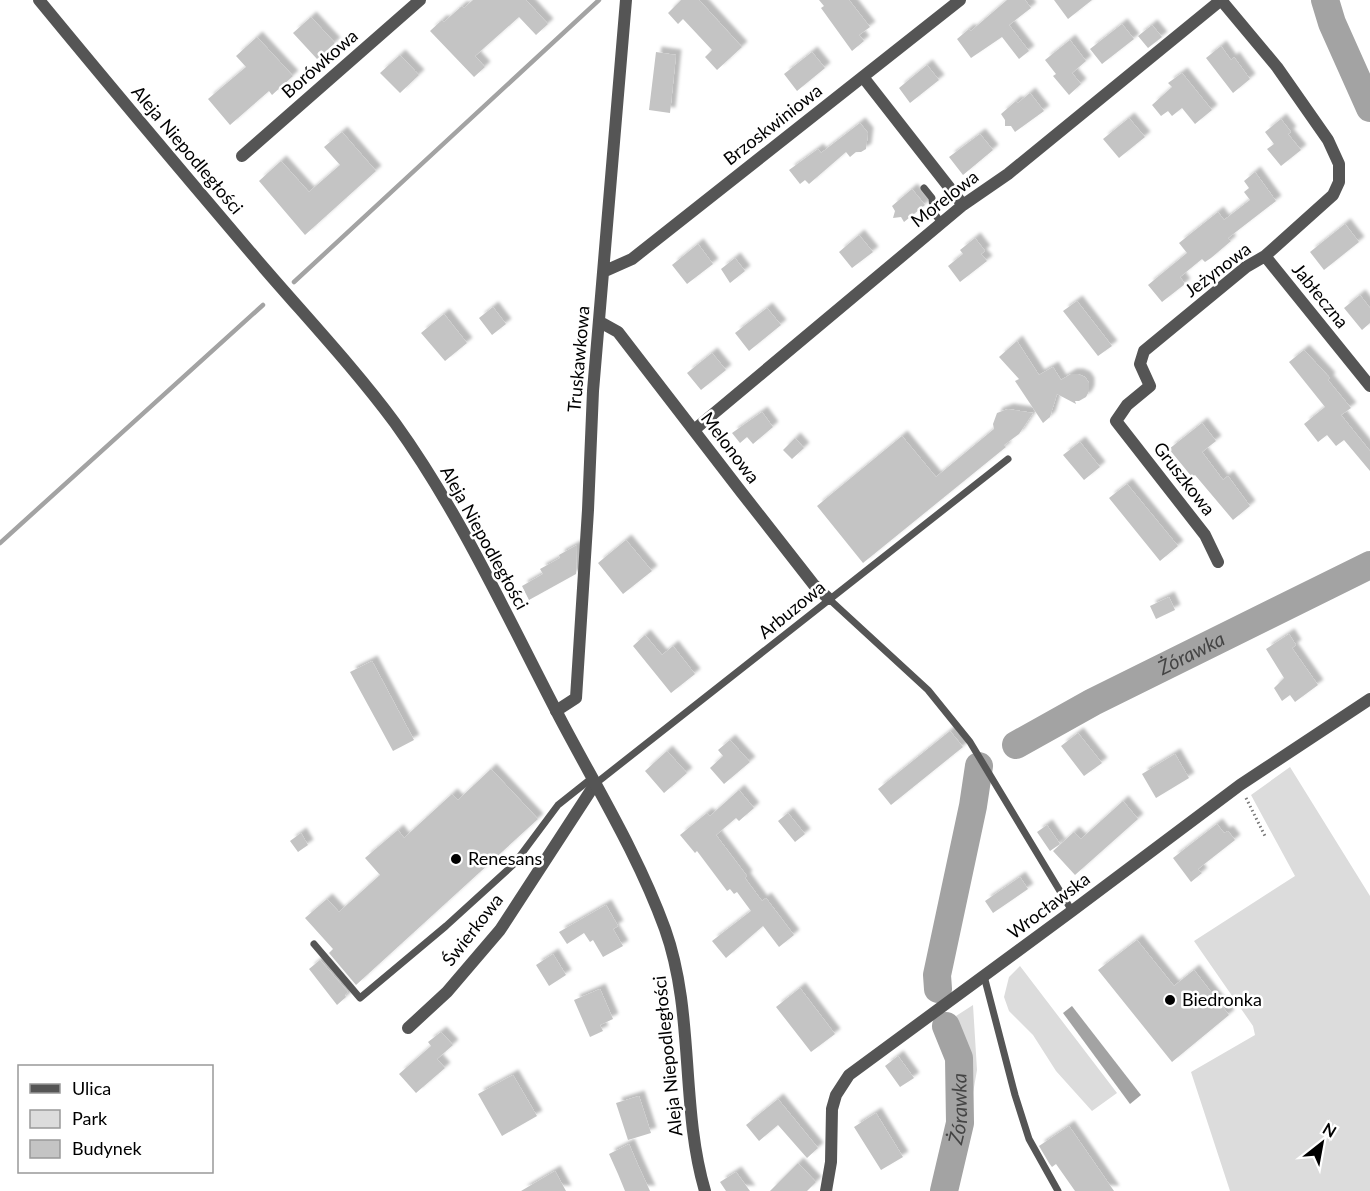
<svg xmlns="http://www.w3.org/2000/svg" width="1370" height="1191" viewBox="0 0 1370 1191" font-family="Lato,sans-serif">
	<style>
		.green { fill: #dcdcdc }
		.water { fill: #a3a3a3 }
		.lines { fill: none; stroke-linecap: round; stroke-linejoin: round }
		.stream { stroke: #a3a3a3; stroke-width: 4.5 }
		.river { stroke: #a3a3a3; stroke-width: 28 }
		.building { fill: #c4c4c4; filter: url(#shadow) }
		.path { stroke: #777; stroke-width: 3; stroke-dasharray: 1.5 3; stroke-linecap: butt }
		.service { stroke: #555; stroke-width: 7 }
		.minor { stroke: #555; stroke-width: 12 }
		.tertiary { stroke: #555; stroke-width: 12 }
		.poi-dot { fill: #000; stroke: #fff; stroke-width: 2 }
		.labels { text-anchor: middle; stroke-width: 5; stroke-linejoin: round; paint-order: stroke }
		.street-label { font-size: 18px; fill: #000; stroke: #fff }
		.poi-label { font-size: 18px; fill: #000; stroke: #fff; text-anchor: start }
		.water-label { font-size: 20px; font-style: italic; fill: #444; stroke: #fff }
	</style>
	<defs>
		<filter id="shadow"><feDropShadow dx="5.5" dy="-5.5" stdDeviation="1.5" flood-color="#0004"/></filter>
	</defs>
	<rect width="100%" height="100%" fill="#fff"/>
	<path class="green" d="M1290,767L1370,896V1191H1230L1191,1072L1255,1035L1253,1026L1194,941L1295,876L1251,795Z
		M1020,966L1117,1093L1092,1111L1056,1071L1033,1035L1009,1011L1004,997L1009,977Z
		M973,1005L977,1070L956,1191H950L964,1115L956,1016Z"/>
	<path class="water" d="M1072,1006L1141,1095L1130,1104L1063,1013Z"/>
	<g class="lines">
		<path class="stream" d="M294,282L599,0
			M0,543L263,305"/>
		<g class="river">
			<path d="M1325,0L1332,23L1370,108"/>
			<path id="s1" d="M1016,745L1093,702L1370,565"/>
			<path d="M938,989L937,975L973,806L979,766"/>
			<path id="s2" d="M944,1191L960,1123L959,1058L946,1026"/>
		</g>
	</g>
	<path class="building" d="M473,0H526L548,24L536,35L519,17L475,56L485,67L474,77L430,31L442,20L444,22L462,6L464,8Z
		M681,0H699L742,47L717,70L705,57L712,50L683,19L678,24L668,13Z
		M819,0H849L870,27L859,35L864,41L852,51L821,8L824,6Z
		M1007,0H1025L1031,8L1009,25L1029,51L1019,59L1002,37L971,58L957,39L969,29L971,31Z
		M1054,0H1092L1068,19Z
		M311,17L335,43L317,59L293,33Z
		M1122,24L1134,39L1102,64L1090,49Z
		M1152,25L1162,37L1148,48L1138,36Z
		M257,37L293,76L272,95L269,91L230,125L208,99L246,67L236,56Z
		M1070,40L1086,61L1072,73L1081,84L1069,95L1053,76L1056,74L1045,60Z
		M1221,46L1231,60L1234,57L1250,79L1233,93L1206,58Z
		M656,52L676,55L670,113L649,110Z
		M812,52L825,68L797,91L784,74Z
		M400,55L419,75L400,93L380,73Z
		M927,65L939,80L910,103L899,88Z
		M1182,73L1212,110L1195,124L1182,108L1172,116L1168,111L1161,116L1152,105L1172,87L1168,83Z
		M1030,93L1044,111L1015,132L1011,126H1005V120L1001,114L1016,101L1018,103Z
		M1129,118L1145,137L1119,158L1103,139Z
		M1281,119L1291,132L1288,134L1301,150L1281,166L1267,149L1274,144L1265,132Z
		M860,123L868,133L866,149L861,152H856L850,157L846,152L809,184L805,180L800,184L789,170L818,149L821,153Z
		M342,132L376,171L305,235L259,181L281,161L309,192L340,165L324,147Z
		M980,134L993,150L963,175L949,157Z
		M1255,172L1276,201L1228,238L1231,241L1211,258L1205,262L1202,259L1180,277L1185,284L1162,302L1148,285L1187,253L1179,243L1218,212L1224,220L1250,200L1244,192L1249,188L1244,181Z
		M912,189L925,205L904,222L901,217L893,218L895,211L892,206Z
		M1345,224L1359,242L1324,270L1310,252Z
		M859,235L873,252L852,268L839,252Z
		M975,238L985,251L981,254L987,261L960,282L948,266L963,254L960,250Z
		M698,244L713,264L687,284L672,265Z
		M735,258L745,271L730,283L721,269Z
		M1360,295L1370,308V323L1362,330L1344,308Z
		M1077,301L1112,346L1098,356L1063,311Z
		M493,307L506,324L492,335L479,318Z
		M767,308L781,325L749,351L735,333Z
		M444,314L467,343L445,361L421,333Z
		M1017,341L1039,375L1053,367L1061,380L1071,374H1078L1085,377L1089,383V391L1086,397L1079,401H1075L1076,404L1057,394L1050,417L1043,423L1015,381L1019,379L999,357Z
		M1304,350L1330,378L1328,380L1351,408L1341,415L1370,451V471L1344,440L1336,446L1327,435L1318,442L1304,424L1325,407L1289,362Z
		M712,353L726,370L701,390L687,373Z
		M1008,409L1033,413L1019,434L1004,445L1006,447L863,563L817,506L902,436L936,477L994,429L993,424L997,413Z
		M762,412L773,427L753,444L747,437L740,443L732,433Z
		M1202,423L1216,441L1202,452L1223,480L1228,476L1250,506L1233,520L1195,475L1192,477L1169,449Z
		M795,438L804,448L792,459L783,450Z
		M1080,442L1100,467L1084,480L1063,455Z
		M1127,484L1178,546L1160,561L1109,498Z
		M626,540L652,571L623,594L598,563Z
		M577,545L576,574L529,600L522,586L543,574L540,569L560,558L559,555Z
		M1169,597L1175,610L1156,619L1150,606Z
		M1289,634L1296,645L1292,648L1318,685L1295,702L1290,695L1282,701L1274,688L1284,678L1266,649Z
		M645,635L662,655L673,646L695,674L671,693L633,646Z
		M372,661L414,740L393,751L350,672Z
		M950,731L963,747L891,805L878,789Z
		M1078,733L1102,763L1084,776L1061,746Z
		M730,740L750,762L724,784L710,768L723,756L718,750Z
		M667,751L687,773L664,793L645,771Z
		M1175,754L1189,778L1156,798L1142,774Z
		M491,769L538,819L356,985L329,953L333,949L305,918L327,899L339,912L380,875L365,858L398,830L404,838L452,794L458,800Z
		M739,790L754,808L739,821L736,818L716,835L747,876L745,878L762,901L766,898L794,935L779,947L763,926L726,958L712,941L751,911L737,892L734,894L730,889L727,891L697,851L695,853L680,835L707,813L710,816Z
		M1123,801L1138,819L1075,875L1053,851L1074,832L1081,839Z
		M788,813L805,834L795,842L778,821Z
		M1217,824L1224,833L1228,831L1235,840L1198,869L1202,873L1191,882L1173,858Z
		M1047,825L1060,844L1050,851L1037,832Z
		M301,833L308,845L298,852L290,841Z
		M1020,877L1028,889L993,913L985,901Z
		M606,905L618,926L613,929L623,946L603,957L593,940L590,942L584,933L567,944L559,932Z
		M1137,940L1174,986L1194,970L1229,1015L1172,1062L1098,970Z
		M553,954L566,975L549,986L536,965Z
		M320,960L348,992L345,995L346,997L337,1005L309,969Z
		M800,988L835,1034L811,1052L776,1007Z
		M600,989L613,1019L600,1025L603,1031L590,1037L574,1000Z
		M441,1032L453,1045L437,1059L445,1068L416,1093L399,1074L431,1046L428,1042Z
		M898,1056L914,1078L900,1087L885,1066Z
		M513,1075L537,1116L502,1136L478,1094Z
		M639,1096L651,1133L628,1140L616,1103Z
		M778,1099L818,1148L807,1158L778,1125L759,1141L746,1125Z
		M876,1113L903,1157L881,1170L854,1127Z
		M1069,1126L1114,1191H1075L1056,1164L1052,1167L1049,1163L1039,1146Z
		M629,1144L638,1165L650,1191H625L618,1174L609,1154Z
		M798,1163L816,1182L807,1191H770Z
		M555,1171L566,1191H521Z
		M736,1172L750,1191H726L720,1182Z"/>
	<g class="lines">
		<path class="path" d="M1246,798L1266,838"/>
		<path class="service" d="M924,188L932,198L933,211L941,223
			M829,599L928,690L970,742L1072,911
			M595,784L1008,459
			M314,944L360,998L446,926L514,864L558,805L592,778
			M984,976L1015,1095L1029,1139L1058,1191"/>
		<path class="minor" d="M863,77L963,205
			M242,156L420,0
			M1265,256L1370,386
			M605,271L632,259L960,0
			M600,322L618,332L742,493L814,585L829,599
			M694,430L963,205L1008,174L1221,0
			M1218,562L1205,535L1116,421L1127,405L1150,386L1140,364L1144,351L1246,267L1265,256L1333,195L1339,182V164L1328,140L1277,67L1221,0
			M556,711L576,698L588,510L593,391L626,0
			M408,1028L447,992L500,930L595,784"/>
		<path class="tertiary" d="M39,0C113,90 188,179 264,268C308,319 355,369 395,423C462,516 509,621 562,722C598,790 639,857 665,929C695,1013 680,1106 705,1191
			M826,1191L831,1162L832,1109L836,1095L849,1075L1072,911L1240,785L1370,699"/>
	</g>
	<g class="poi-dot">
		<circle cx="456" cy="859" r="6"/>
		<circle cx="1170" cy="1000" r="6"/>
	</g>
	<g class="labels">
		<g class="street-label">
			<text transform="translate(320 64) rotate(-41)" y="6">Borówkowa</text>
			<text transform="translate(773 125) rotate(-38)" y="6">Brzoskwiniowa</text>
			<text transform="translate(187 150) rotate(50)" y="6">Aleja Niepodległości</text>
			<text transform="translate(945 199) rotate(-38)" y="6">Morelowa</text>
			<text transform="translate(1218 270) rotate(-37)" y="6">Jeżynowa</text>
			<text transform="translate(1320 296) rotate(51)" y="6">Jabłeczna</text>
			<text transform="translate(579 359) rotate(-85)" y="6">Truskawkowa</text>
			<text transform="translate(730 448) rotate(53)" y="6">Melonowa</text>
			<text transform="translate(1184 479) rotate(52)" y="6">Gruszkowa</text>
			<text transform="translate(484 538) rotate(61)" y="6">Aleja Niepodległości</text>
			<text transform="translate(792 610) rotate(-39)" y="6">Arbuzowa</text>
			<text transform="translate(1049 906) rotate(-37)" y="6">Wrocławska</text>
			<text transform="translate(473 930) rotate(-52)" y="6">Świerkowa</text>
			<text transform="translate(668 1056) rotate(-96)" y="6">Aleja Niepodległości</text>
		</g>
		<g class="poi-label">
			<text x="468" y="865">Renesans</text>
			<text x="1182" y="1006">Biedronka</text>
		</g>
		<g class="water-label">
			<text dy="7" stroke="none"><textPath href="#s1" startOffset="198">Żórawka</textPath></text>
			<text dy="7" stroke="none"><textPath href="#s2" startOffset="84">Żórawka</textPath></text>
		</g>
	</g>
	<rect x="18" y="1065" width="195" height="108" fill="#ffffff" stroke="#999999" stroke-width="1.5"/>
	<rect x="30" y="1084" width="30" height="9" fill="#555555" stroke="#999999" stroke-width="1.5"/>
	<text x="72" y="1095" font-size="18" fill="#000000">Ulica</text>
	<rect x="30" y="1110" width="30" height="18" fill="#dcdcdc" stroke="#999999" stroke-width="1.5"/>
	<text x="72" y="1125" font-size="18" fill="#000000">Park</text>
	<rect x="30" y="1140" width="30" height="18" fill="#c4c4c4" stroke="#999999" stroke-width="1.5"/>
	<text x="72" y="1155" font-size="18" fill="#000000">Budynek</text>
	<g transform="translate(1322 1143) rotate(31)" stroke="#ffffff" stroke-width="4.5" paint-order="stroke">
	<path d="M0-4.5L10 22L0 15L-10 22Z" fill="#000000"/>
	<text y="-9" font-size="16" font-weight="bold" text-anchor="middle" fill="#000000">N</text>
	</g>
</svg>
